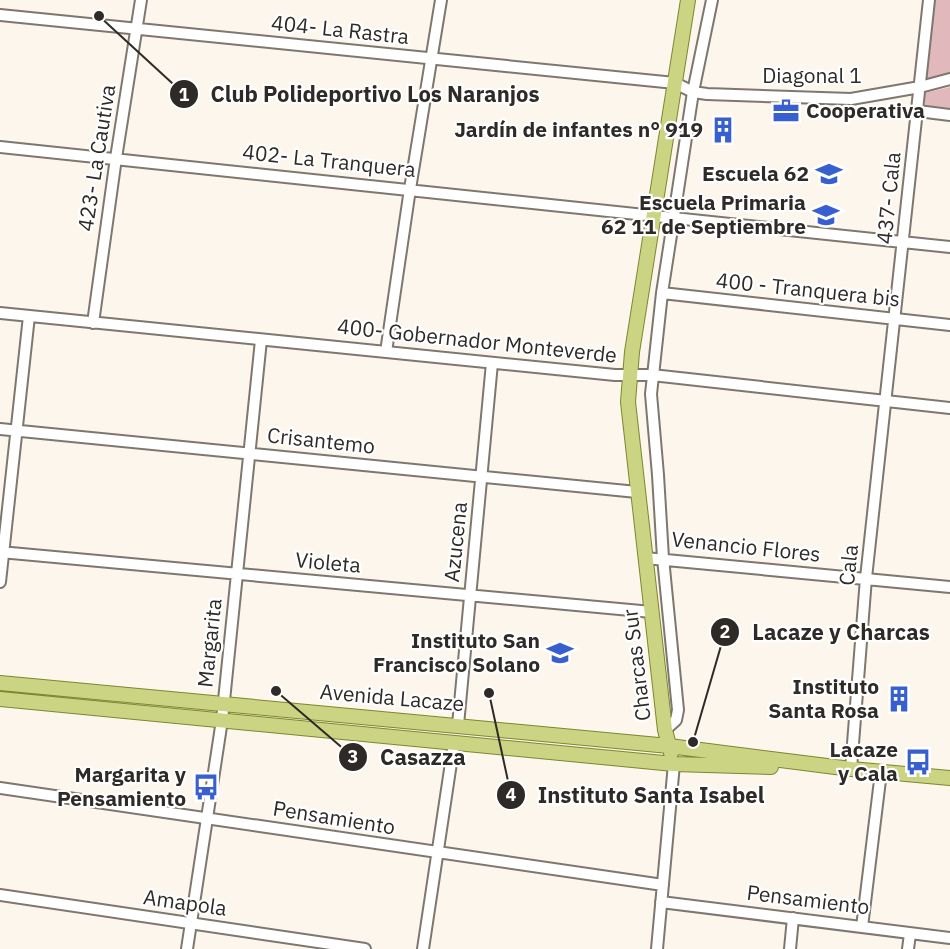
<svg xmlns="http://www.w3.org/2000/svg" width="950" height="949" viewBox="0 0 950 949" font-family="'IBM Plex Sans',sans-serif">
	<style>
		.green { fill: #e1b8bc }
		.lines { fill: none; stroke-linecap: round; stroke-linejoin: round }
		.minor-casing { stroke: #7d776f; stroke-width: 14 }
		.major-casing { stroke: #7e862e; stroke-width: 16 }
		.minor { stroke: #fff; stroke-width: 10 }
		.major { stroke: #cbd483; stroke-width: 14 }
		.labels { text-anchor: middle; stroke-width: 4.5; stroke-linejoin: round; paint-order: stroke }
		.street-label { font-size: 21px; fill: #2d2a27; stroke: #fff }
		.poi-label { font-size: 21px; font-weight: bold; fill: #2d2a27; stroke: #fff; text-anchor: end }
		.leader { fill: none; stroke: #2d2a27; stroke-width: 2 }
		.callout-dot { fill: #2d2a27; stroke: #fff; stroke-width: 2 }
		.mark-label { font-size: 18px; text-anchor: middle; font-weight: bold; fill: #fff }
		.callout-label { font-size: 22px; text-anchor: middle; font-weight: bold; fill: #2d2a27; stroke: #fff; stroke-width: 4.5; stroke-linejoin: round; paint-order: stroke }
	</style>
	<rect width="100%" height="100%" fill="#fcf6ec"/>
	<path class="green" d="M934,0H950V75L924,82Z
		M950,87V110L925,107V93Z"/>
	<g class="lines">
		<g class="minor-casing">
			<path id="minor" d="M0,15L675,83L693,92L707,94L851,99L920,87L950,79
				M918,111L950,115
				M0,147L950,247
				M662,293L950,325
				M0,313L615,375H652L950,408
				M93,323L116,158L141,0
				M386,352L410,189L441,0
				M0,429L637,492
				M0,552L652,612
				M645,558L950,587
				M0,582L29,316
				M458,725L492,363
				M665,730L676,720L678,710L663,558L658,475L651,394L662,293L674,216L693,92L712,0
				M851,769L866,578L929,0
				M0,788L663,885
				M0,895L365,949
				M661,902L950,938
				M862,927L881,772
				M187,949L222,720L261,340
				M423,949L454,743
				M657,949L674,764
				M790,949L793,918
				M908,949L910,934"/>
		</g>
		<g class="major-casing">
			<path id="major" d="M0,683L669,746L851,769L950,778
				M0,699L674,764L771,767
				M671,753L665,730L628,402L632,352L688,0"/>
		</g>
		<use href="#minor" class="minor"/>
		<use href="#major" class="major"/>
	</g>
	<defs>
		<g id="office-bare" transform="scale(2.07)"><path d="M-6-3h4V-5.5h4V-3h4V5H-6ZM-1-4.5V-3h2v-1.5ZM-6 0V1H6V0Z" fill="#385fd0" stroke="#fff" stroke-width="2.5" paint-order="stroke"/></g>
		<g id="building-bare" transform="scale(2.07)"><path d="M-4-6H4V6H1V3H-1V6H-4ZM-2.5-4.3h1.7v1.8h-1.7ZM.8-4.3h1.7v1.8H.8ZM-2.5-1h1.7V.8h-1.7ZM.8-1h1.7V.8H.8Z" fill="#385fd0" stroke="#fff" stroke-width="2.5" paint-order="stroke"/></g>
		<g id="school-bare" transform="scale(2.07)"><path d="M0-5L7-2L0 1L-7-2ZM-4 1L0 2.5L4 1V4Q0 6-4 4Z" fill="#385fd0" stroke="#fff" stroke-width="2.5" paint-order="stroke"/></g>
		<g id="bus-bare" transform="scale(2.07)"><path d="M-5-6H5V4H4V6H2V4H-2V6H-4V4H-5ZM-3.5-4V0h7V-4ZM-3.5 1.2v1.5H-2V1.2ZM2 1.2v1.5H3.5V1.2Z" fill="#385fd0" stroke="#fff" stroke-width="2.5" paint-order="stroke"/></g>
	</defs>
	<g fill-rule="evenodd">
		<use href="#office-bare" x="786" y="111"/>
		<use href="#building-bare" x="723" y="130"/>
		<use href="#school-bare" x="829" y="174"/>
		<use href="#school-bare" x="826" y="215"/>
		<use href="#school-bare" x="560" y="653"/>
		<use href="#building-bare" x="899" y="699"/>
		<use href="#bus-bare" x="918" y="762"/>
		<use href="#bus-bare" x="206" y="787"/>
	</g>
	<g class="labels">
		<g class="street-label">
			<text transform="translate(340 30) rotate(6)" y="7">404- La Rastra</text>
			<text x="812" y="83">Diagonal 1</text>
			<text transform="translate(97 158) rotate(-81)" y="7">423- La Cautiva</text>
			<text transform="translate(329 161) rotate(6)" y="7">402- La Tranquera</text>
			<text transform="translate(889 198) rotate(-84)" y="7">437- Cala</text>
			<text transform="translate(808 290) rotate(6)" y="7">400 - Tranquera bis</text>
			<text transform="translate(477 341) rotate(6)" y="7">400- Gobernador Monteverde</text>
			<text transform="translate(321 441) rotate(6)" y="7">Crisantemo</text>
			<text transform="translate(456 542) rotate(-84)" y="7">Azucena</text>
			<text transform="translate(746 547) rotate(6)" y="7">Venancio Flores</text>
			<text transform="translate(328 563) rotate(5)" y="7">Violeta</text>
			<text transform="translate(849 565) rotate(-84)" y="7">Cala</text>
			<text transform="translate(210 643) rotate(-84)" y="7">Margarita</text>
			<text transform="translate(637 665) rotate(-97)" y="7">Charcas Sur</text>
			<text transform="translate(392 698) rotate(5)" y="7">Avenida Lacaze</text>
			<text transform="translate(334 818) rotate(9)" y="7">Pensamiento</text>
			<text transform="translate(808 900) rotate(7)" y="7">Pensamiento</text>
			<text transform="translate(185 903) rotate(8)" y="7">Amapola</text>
		</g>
		<g class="poi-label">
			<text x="806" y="118" text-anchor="start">Cooperativa</text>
			<text x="703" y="137">Jardín de infantes n° 919</text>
			<text x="809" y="181">Escuela 62</text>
			<text x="806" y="210">Escuela Primaria<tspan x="806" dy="24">62 11 de Septiembre</tspan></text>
			<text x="540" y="648">Instituto San<tspan x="540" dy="24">Francisco Solano</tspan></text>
			<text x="879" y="694">Instituto<tspan x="879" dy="24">Santa Rosa</tspan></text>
			<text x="898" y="757">Lacaze<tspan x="898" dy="24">y Cala</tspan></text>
			<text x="186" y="782">Margarita y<tspan x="186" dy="24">Pensamiento</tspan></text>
		</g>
	</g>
	<path class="leader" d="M99 16L184 94M693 742L725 632M276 691L353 757M489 693L511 795"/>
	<g class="callout-dot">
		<circle cx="99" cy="16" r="6"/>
		<circle cx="693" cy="742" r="6"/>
		<circle cx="276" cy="691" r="6"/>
		<circle cx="489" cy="693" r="6"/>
		<circle cx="184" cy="94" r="15"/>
		<circle cx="725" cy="632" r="15"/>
		<circle cx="353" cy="757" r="15"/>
		<circle cx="511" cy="795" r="15"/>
	</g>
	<g class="mark-label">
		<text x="184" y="101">1</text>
		<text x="725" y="638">2</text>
		<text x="353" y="763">3</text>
		<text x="511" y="801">4</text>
	</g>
	<g class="callout-label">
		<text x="375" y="102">Club Polideportivo Los Naranjos</text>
		<text x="841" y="640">Lacaze y Charcas</text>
		<text x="423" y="765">Casazza</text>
		<text x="651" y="803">Instituto Santa Isabel</text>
	</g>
</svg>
